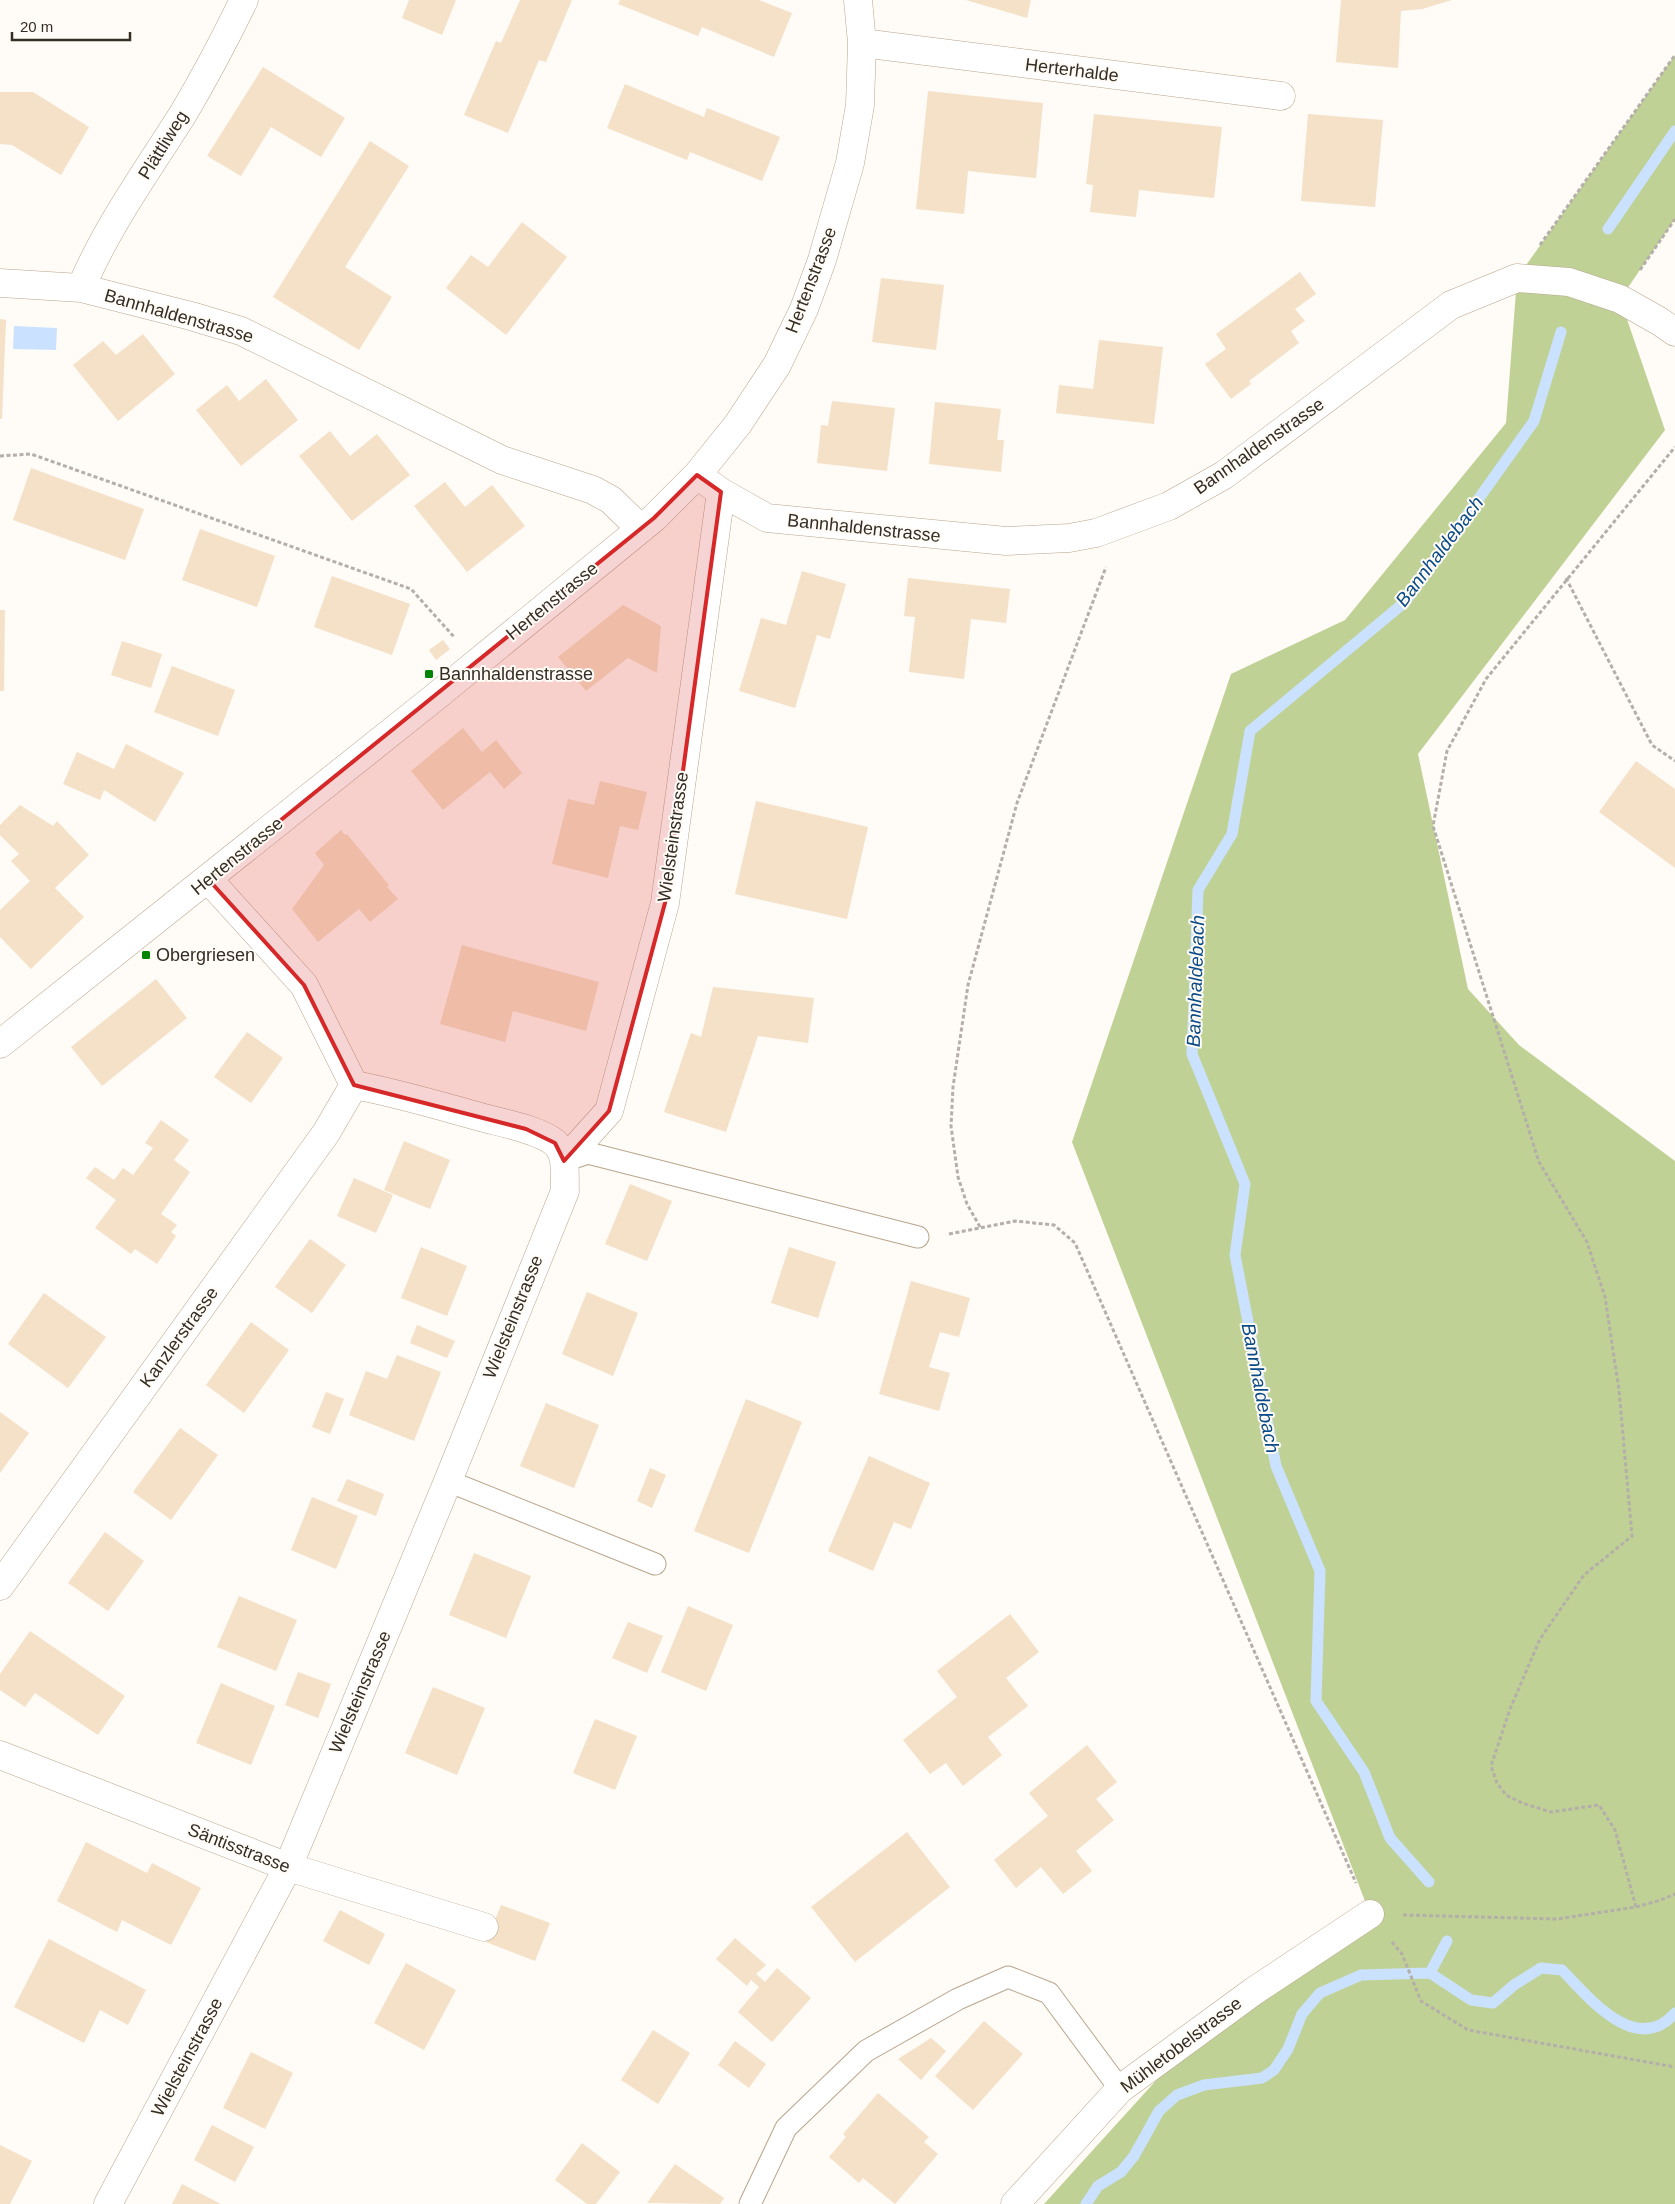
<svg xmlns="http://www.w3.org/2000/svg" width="1675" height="2204" viewBox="0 0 1675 2204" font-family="Helvetica,sans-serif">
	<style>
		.green { fill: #c0d196 }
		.water { fill: #cae2ff }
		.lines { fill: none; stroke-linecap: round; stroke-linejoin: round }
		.stream { stroke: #cae2ff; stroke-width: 11 }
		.building { fill: #f5e1c8 }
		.lane-casing { stroke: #b8a58d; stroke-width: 23 }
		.street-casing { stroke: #b8a58d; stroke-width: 29 }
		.path { stroke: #b4afa8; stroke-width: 3; stroke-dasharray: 4 2.5; stroke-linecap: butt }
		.lane { stroke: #fff; stroke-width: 21 }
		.street { stroke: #fff; stroke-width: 28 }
		.marked { fill: #d62828; fill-opacity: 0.2; stroke: #d62828; stroke-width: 4; stroke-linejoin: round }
		.poi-dot { fill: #038402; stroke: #fffbf6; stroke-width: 2 }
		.labels { text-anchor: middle; stroke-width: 4; stroke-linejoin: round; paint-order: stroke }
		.street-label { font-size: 18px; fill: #342d23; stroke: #fffbf6 }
		.poi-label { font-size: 18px; fill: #342d23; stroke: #fffbf6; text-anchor: start }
		.water-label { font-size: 19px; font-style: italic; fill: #0a4b87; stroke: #fffbf6 }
	</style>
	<rect width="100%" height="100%" fill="#fffbf6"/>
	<path class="green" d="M1675,55V219L1620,299L1665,430L1418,754L1468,989L1519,1045L1675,1161V2204H1044L1161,2075L1370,1914L1072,1142L1231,674L1345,620L1506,423L1517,278Z"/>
	<path class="water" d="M14,326L57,328L56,350L13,349Z"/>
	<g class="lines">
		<path class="stream" d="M1608,229L1675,131
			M1429,1882L1390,1838L1364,1772L1316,1701L1320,1571L1276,1466L1235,1255L1245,1184L1192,1054L1198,890L1232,834L1250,731L1405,602L1534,421L1561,332
			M1430,1973L1471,2000L1493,2003L1514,1985L1541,1968L1562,1970C1589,1998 1637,2057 1675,2013
			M1430,1973L1447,1941
			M1086,2204L1098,2186L1121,2172L1134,2156L1159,2111L1177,2095L1204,2085L1262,2078L1274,2070L1288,2049L1302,2014L1320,1993L1361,1975L1430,1973"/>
	</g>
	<path class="building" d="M409,0H456L442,35L402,18Z
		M520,0H572L546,62L539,60L508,133L464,115L496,41L501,43Z
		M620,0H759L792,13L774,57L702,27L698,36L618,4Z
		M966,0H1031L1027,18Z
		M1341,0H1452L1422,9L1401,11L1398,68L1336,62Z
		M263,67L345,118L321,157L271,127L241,176L207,156Z
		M625,84L704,117L707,108L780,137L762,181L690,152L687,160L607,128Z
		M928,91L1043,103L1036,178L968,171L964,214L916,209Z
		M0,92H33L89,127L61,175L12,145L0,144Z
		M1094,114L1222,127L1214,198L1139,190L1136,217L1090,212L1093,185L1086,184Z
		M1308,114L1383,120L1375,207L1301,201Z
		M370,141L409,166L345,267L392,297L359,350L273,297Z
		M522,222L567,257L506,335L446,288L471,255L488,267Z
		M1300,272L1316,294L1295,309L1305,321L1291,331L1299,343L1249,381L1251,384L1231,399L1205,364L1226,349L1216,334Z
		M881,278L944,285L936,350L872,342Z
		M0,319L6,320L2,419H0Z
		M143,334L175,374L118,421L73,365L103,341L116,355Z
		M1099,340L1163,347L1154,424L1056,413L1059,385L1093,389Z
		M266,379L298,420L241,466L196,410L227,385L239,401Z
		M832,401L895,408L887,471L817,463L821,425L828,426Z
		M935,402L1001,409L997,440H1004L1001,472L929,464Z
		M330,431L350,456L377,434L410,475L352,521L299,456Z
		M31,468L144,509L125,560L13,520Z
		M445,482L465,507L492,485L525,526L467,572L414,506Z
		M200,529L275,556L257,607L182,580Z
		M802,571L846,584L830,639L817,635L795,708L739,691L761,618L786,625Z
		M332,576L410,604L392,655L314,627Z
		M908,578L1010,589L1006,623L971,619L964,679L909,672L915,617L904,616Z
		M623,605L661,626L657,673L628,658L586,691L558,657Z
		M0,610H5L4,691H0Z
		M443,640L450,649L436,660L429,650Z
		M122,641L162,654L151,688L111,675Z
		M172,666L235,690L218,736L154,712Z
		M463,728L482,752L496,740L522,773L504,789L490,772L443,810L411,771Z
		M126,744L184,773L155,822L104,790L100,800L63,784L77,752L114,769Z
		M1636,761L1675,789V868L1599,812Z
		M600,781L647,792L638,830L620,826L608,878L552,864L568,799L594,805Z
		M756,801L868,827L847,919L735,894Z
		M20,805L53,826L57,821L89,855L55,888L84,917L31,969L0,937V910L30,881L11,861L19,854L0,835V825Z
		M341,830L345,835L347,834L389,885L387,887L398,899L370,922L359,909L318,942L292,909L324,865L315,853Z
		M462,945L599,982L586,1031L513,1011L505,1042L440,1024Z
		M156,979L187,1018L102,1086L71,1047Z
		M713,987L814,998L808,1043L758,1036L726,1132L664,1112L691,1033L701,1037Z
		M247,1032L283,1058L251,1103L214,1077Z
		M161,1120L189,1140L174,1160L190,1172L161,1214L177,1225L171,1232L176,1236L157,1264L135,1249L131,1254L95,1228L116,1200L86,1178L95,1167L114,1180L123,1168L133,1175L153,1148L145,1143Z
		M404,1141L450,1160L430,1209L384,1190Z
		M354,1178L393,1195L376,1233L337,1216Z
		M630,1184L672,1201L647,1261L605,1244Z
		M310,1239L346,1265L312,1313L275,1287Z
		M421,1247L467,1266L447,1316L401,1298Z
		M789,1247L836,1262L818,1318L771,1303Z
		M911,1281L970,1298L959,1337L940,1332L929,1367L950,1373L939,1411L879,1394Z
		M587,1292L638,1313L613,1376L562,1354Z
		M44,1293L106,1337L68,1388L8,1344Z
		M251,1322L289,1350L244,1413L206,1385Z
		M417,1325L455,1341L447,1358L410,1343Z
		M397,1355L441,1372L414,1441L349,1415L366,1371L387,1379Z
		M326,1392L344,1399L330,1434L312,1427Z
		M746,1399L802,1422L749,1553L694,1531Z
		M546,1403L599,1425L574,1488L520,1466Z
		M0,1412L29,1433L0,1473Z
		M180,1428L218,1455L171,1520L133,1492Z
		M869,1456L930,1483L911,1529L894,1522L873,1571L828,1551Z
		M650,1468L666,1475L652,1508L637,1501Z
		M347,1479L384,1494L376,1516L337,1501Z
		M312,1497L358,1516L336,1569L291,1550Z
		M105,1532L144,1561L108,1611L68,1583Z
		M474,1553L531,1576L506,1638L449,1615Z
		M239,1596L297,1620L276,1671L217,1647Z
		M688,1606L733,1625L706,1691L661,1672Z
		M1010,1614L1039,1652L1006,1678L1028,1706L988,1737L1002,1755L963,1786L946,1763L930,1774L903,1740L957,1697L937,1671Z
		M628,1622L663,1636L647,1673L612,1658Z
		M30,1631L125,1696L98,1735L35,1693L25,1707L0,1690V1674Z
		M298,1672L331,1684L318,1718L285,1705Z
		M221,1683L275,1706L251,1765L196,1743Z
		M433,1687L485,1708L457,1775L405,1753Z
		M595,1719L637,1736L615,1790L573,1773Z
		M1087,1745L1117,1782L1096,1799L1114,1820L1076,1851L1092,1871L1063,1894L1041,1867L1016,1888L994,1860L1048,1816L1029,1793Z
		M907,1832L950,1887L855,1962L811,1907Z
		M86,1842L147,1873L152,1863L201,1888L171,1945L122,1920L117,1932L57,1901Z
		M501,1905L550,1923L535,1961L486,1942Z
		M340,1910L385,1934L369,1965L323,1941Z
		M735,1938L766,1965L756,1974L765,1982L777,1968L811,1998L772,2042L738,2012L759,1987L751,1980L747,1986L716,1959Z
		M49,1939L146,1990L128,2025L100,2010L84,2043L14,2007Z
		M406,1963L456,1990L424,2050L374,2023Z
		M984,2021L1023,2054L973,2110L935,2076Z
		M653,2030L690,2053L658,2104L621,2080Z
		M931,2038L946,2051L921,2080L898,2059Z
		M735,2041L766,2064L749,2088L718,2065Z
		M251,2052L293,2073L265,2129L223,2108Z
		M878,2093L929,2137L924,2142L938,2154L895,2204L863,2178L859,2183L829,2157L846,2137L843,2134Z
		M212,2125L254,2147L235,2182L194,2160Z
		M582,2143L620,2172L596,2204H587L555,2180Z
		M0,2145L32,2161L10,2204H0Z
		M675,2164L724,2198L720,2204L647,2203Z
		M182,2184L221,2204H172Z"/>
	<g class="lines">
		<g class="lane-casing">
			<path id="lane" d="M564,1161L588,1153L918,1237
				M448,1481L655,1564
				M750,2204L786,2128L866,2051L958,1999L1008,1977L1049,1993L1120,2089"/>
		</g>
		<g class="street-casing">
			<path id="street" d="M862,43L1281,96
				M0,283L81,288L191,316L241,331L502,460L593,490L611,500L641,529
				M81,288C107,226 147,171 183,114C205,77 225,39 244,0
				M697,475L721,492L767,518L1006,541L1069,538L1096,533L1169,506L1224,475L1451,305L1517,278L1569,282L1620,299L1659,321L1675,332
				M208,879L304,985L354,1085
				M0,1044L434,698L654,518L697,475L738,424L777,365L804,309L822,260L850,163L860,105L862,43L858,0
				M564,1161L609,1111L665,903L721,492
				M0,1586L326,1133L354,1085
				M0,1755L288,1867L484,1927
				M108,2204L288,1867L448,1481L565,1191C564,1176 568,1154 555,1143C540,1130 503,1123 484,1118C440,1106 398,1093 354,1085
				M1015,2204L1120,2089L1254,1991L1370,1914"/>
		</g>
		<path class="path" d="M1540,245L1675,55
			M1640,270L1675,219
			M0,456L31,454L411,589L455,638
			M1566,578L1652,745L1675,761
			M980,1227L967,1204L958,1177L951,1126L953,1087L968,985L1017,803L1106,567
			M949,1234L1015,1221L1054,1225L1075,1243L1356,1883
			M1636,1907L1615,1830L1599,1805L1551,1812L1522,1803L1506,1795L1497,1783L1491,1766L1510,1709L1540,1639L1584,1575L1632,1536L1619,1390L1605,1297L1587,1242L1539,1162L1433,826L1447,751L1486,679L1675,447
			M1403,1915L1557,1919L1636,1907L1661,1900L1675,1894
			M1392,1942L1402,1954L1421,2001L1468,2030L1675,2067"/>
		<use href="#lane" class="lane"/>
		<use href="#street" class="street"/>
	</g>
	<path class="marked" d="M697,475L721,492L665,903L609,1111L564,1161L555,1143L526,1129L354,1085L304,985L208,879L654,518Z"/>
	<g class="poi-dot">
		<rect x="424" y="669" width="10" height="10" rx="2.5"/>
		<rect x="141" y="950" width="10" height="10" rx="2.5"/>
	</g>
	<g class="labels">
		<g class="street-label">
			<text transform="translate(1072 70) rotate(7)" y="6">Herterhalde</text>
			<text transform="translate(163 145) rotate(-58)" y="6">Plättliweg</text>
			<text transform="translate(811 280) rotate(-69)" y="6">Hertenstrasse</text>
			<text transform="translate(179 316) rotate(16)" y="6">Bannhaldenstrasse</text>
			<text transform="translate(1259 446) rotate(-35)" y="6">Bannhaldenstrasse</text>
			<text transform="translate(864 528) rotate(6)" y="6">Bannhaldenstrasse</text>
			<text transform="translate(552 601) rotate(-39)" y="6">Hertenstrasse</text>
			<text transform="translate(673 837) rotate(-82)" y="6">Wielsteinstrasse</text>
			<text transform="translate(237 856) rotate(-39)" y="6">Hertenstrasse</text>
			<text transform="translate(513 1317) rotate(-68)" y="6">Wielsteinstrasse</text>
			<text transform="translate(179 1337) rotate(-54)" y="6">Kanzlerstrasse</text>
			<text transform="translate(360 1692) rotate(-67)" y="6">Wielsteinstrasse</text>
			<text transform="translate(239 1848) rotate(21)" y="6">Säntisstrasse</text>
			<text transform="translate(1181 2045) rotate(-37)" y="6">Mühletobelstrasse</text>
			<text transform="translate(187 2057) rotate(-62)" y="6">Wielsteinstrasse</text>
		</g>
		<g class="poi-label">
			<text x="439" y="680">Bannhaldenstrasse</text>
			<text x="156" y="961">Obergriesen</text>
		</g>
		<g class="water-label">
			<text transform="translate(1439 551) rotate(-53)" y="7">Bannhaldebach</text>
			<text transform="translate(1195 981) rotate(-88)" y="7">Bannhaldebach</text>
			<text transform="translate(1261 1388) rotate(79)" y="7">Bannhaldebach</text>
		</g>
	</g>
	<path d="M12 32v8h118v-8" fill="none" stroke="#342d23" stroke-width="2.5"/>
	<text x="20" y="32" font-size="15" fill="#342d23" stroke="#fffbf6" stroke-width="4" paint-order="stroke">20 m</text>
</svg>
